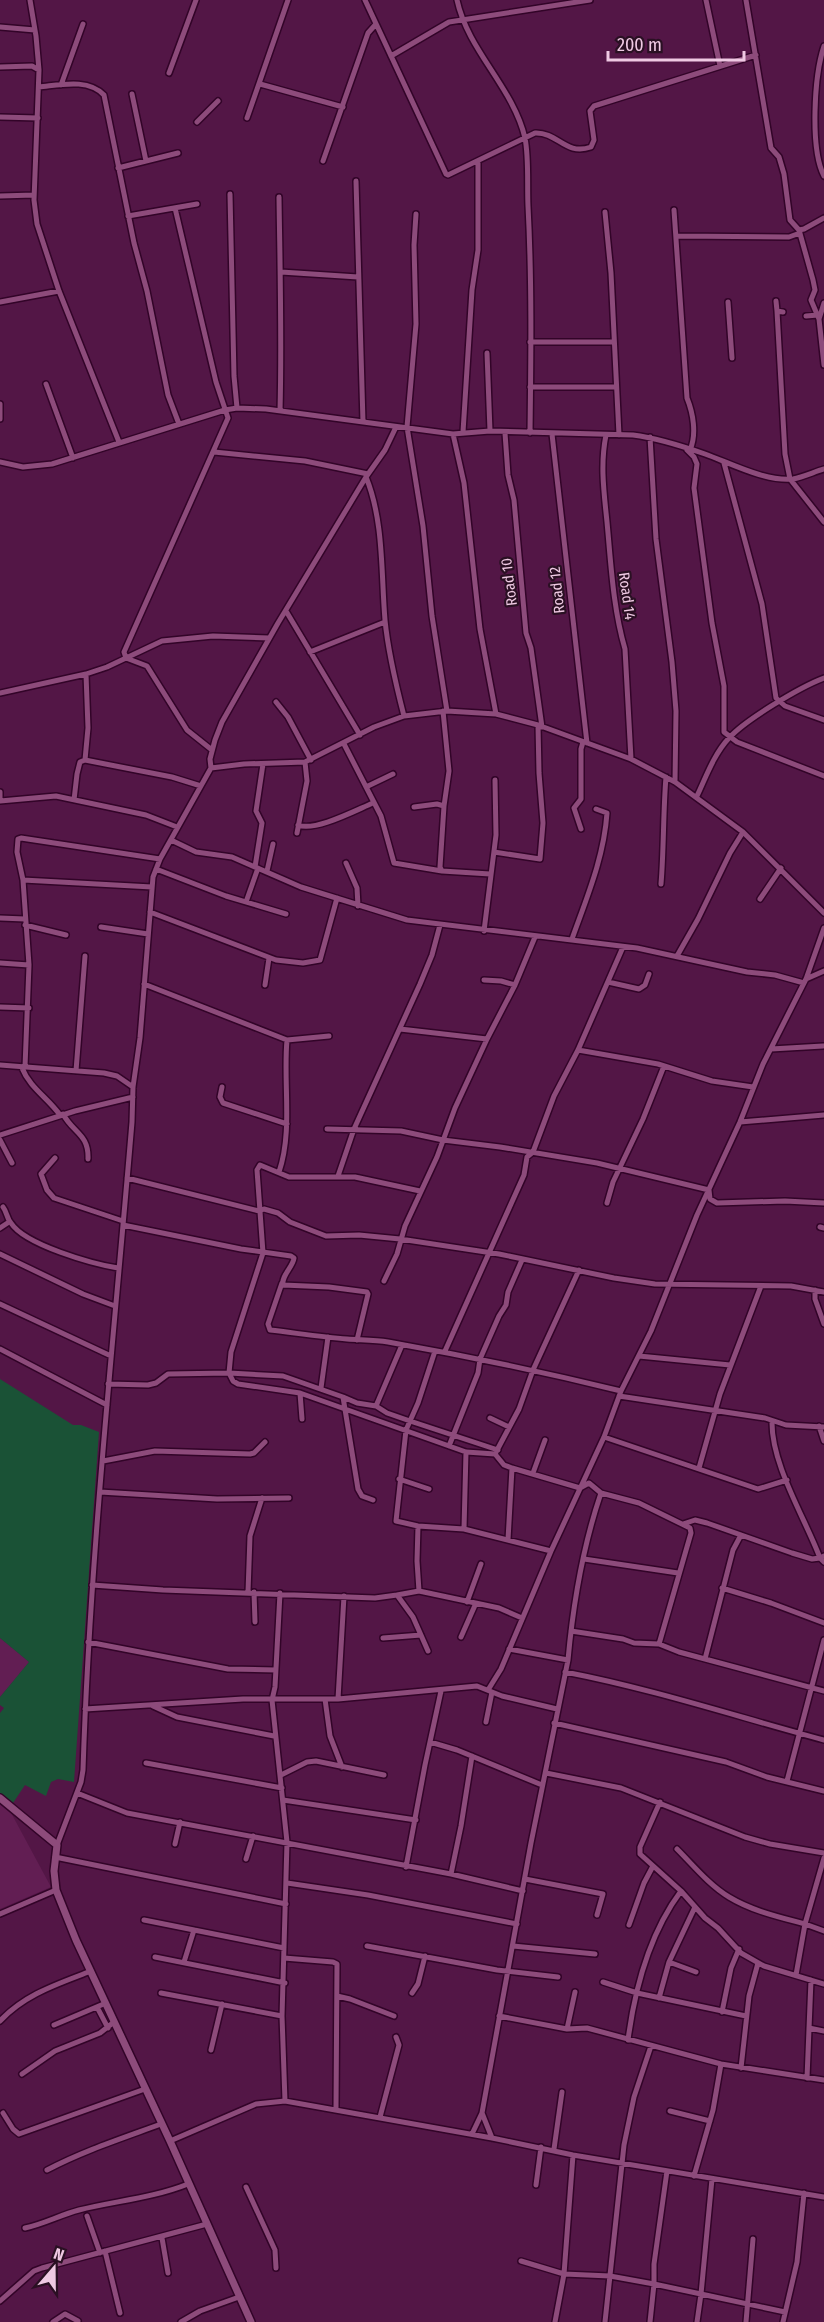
<svg xmlns="http://www.w3.org/2000/svg" width="824" height="2322" viewBox="0 0 824 2322" font-family="'Fira Sans Condensed',sans-serif">
	<style>
		.built { fill: #621e53 }
		.green { fill: #1a5236 }
		.lines { fill: none; stroke-linecap: round; stroke-linejoin: round }
		.minor-casing { stroke: #320428; stroke-width: 8 }
		.tertiary-casing { stroke: #320428; stroke-width: 10 }
		.minor { stroke: #8d4b7b; stroke-width: 5 }
		.tertiary { stroke: #8d4b7b; stroke-width: 7 }
		.labels { text-anchor: middle; stroke-width: 4.5; stroke-linejoin: round; paint-order: stroke }
		.street-label { font-size: 15px; fill: #efc9e3; stroke: #2a1023 }
	</style>
	<rect width="100%" height="100%" fill="#531646"/>
	<path class="built" d="M0,1638L29,1662L0,1697Z
		M0,1802L9,1809L51,1887L0,1909Z"/>
	<path class="green" d="M0,1379L73,1425H81L99,1432L74,1782L58,1779L51,1782L46,1796L25,1785L9,1809L0,1802V1713L4,1708L0,1705V1697L29,1662L0,1638Z"/>
	<g class="lines">
		<g class="minor-casing">
			<path id="minor" d="M30,0L36,36L39,70
				M365,0L446,174L448,175L535,133C558,132 565,156 591,147L594,140L590,111L594,106L756,55
				M457,0C468,51 513,87 525,138C529,158 527,185 528,206C532,282 531,357 530,433
				M706,0L720,66
				M746,0L771,148L779,157L784,174L790,220L799,230L813,280L815,290L811,300L819,319L824,365
				M0,27L35,30
				M824,46C814,76 810,149 824,176
				M391,56L449,22L590,0
				M0,67L32,66L39,70L34,200L37,224L59,291L119,442
				M169,73L196,0
				M260,84L343,107
				M61,85L83,24
				M39,87C60,85 88,78 104,95L134,243L147,291L168,395L179,424
				M132,94L146,161
				M0,117L38,118
				M247,118L288,0
				M197,122L218,101
				M323,161L368,33L376,24
				M118,168L178,153
				M356,181L363,422
				M230,194L234,376L237,408
				M0,196L34,195
				M279,197C280,269 282,339 280,411
				M175,208L216,382L228,418L124,652L126,658L147,666L187,730L212,750
				M674,210L687,398C693,413 697,434 690,450
				M605,212L611,273L619,435
				M416,214L414,245L416,324L407,427L423,526L432,616L447,711
				M128,216L197,204
				M799,230L804,229L824,218
				M677,236L789,237L800,233
				M281,272L358,277
				M776,301L777,311L783,312
				M0,302L59,291
				M728,302L732,358
				M777,311L785,454L790,479L824,522
				M806,316L818,315
				M819,319L824,303
				M530,342H613
				M487,353L490,431
				M46,384L73,458
				M530,387H615
				M0,404V419
				M463,432L472,290L478,250V163
				M505,433L508,475L514,500L526,633L531,648L542,727
				M453,434L464,483L480,629L496,714
				M552,434L587,743
				M606,435C600,465 604,492 607,522C611,564 613,608 625,649L631,759
				M650,437L656,539L672,662L676,711L675,782
				M687,450L694,457L697,464L694,488L712,623L724,686V732L737,742L824,776
				M214,452L305,461L368,474
				M0,462L23,467L52,464L225,410L237,408L266,409L453,434L490,431L633,435C657,438 682,446 705,454C730,463 766,482 793,479C803,477 814,472 824,469
				M724,463L762,604L776,698L785,706L824,720
				M366,477C384,521 381,573 385,620C388,652 396,685 404,716
				M286,611L360,735
				M310,652L385,622
				M0,693L86,674L107,667L162,641L213,636L269,638
				M276,702L288,717L311,760
				M344,744L381,816L394,863L442,871L490,874
				M85,760L172,777L201,786
				M211,768L244,764L305,762L374,727L404,716L447,711L496,714L538,725L631,759L675,782L743,832L824,913
				M366,787L393,774
				M0,792V801
				M697,796C706,777 714,754 729,738C745,720 800,687 824,678
				M74,800L77,774L80,762L85,760L88,728L86,674
				M0,801L56,796L146,815L177,827
				M414,807L437,804L444,806L449,771L443,711
				M298,825C315,832 356,810 373,803
				M581,829L574,808L581,799V749L583,742
				M297,833L307,781L305,762
				M171,840L196,852L232,857L301,887L407,920L637,948L747,972L775,975L804,983
				M494,852L540,859L543,823L539,773L538,725
				M346,863L357,888L358,906
				M255,867L262,823L256,811L263,764
				M156,869L226,896L286,914
				M267,871L273,844
				M442,871L440,867L444,806
				M23,880L152,887
				M661,884C664,848 663,813 666,777
				M760,899L781,868
				M246,902L258,868
				M150,912L276,960L303,963L320,960L337,898
				M0,918L25,919
				M25,925L66,935
				M101,927L148,934
				M484,931L496,835L495,780
				M572,939C587,897 604,857 607,813L596,809
				M677,956L698,919L730,853L743,832
				M0,963L29,965
				M806,979L824,971
				M484,980L501,981L515,985
				M608,982L639,989L645,985L649,974
				M144,984L287,1040L329,1036
				M265,985L269,958
				M0,1007L29,1008
				M400,1029L487,1039
				M771,1049L823,1046
				M578,1050L658,1064L712,1081L753,1087
				M0,1065L104,1073L117,1076L133,1087
				M25,1067L29,965L23,880L17,852L18,839L21,838L160,859
				M22,1068C30,1088 48,1098 60,1115
				M76,1071L85,956
				M222,1087L220,1097L223,1103L287,1124
				M63,1114C73,1133 89,1134 88,1159
				M740,1122L824,1115
				M327,1129L401,1131L443,1140L500,1147L597,1163L709,1190L710,1199L717,1203L785,1201L824,1203
				M0,1135L75,1111L133,1097
				M0,1140L12,1163
				M55,1158L41,1174L47,1190L54,1198L123,1221
				M279,1172C293,1131 283,1083 287,1040
				M338,1176L354,1129L420,984L432,955L440,925
				M127,1178L259,1211L264,1209L278,1213L290,1222L326,1236L359,1235L400,1239L499,1254L614,1278L655,1284L791,1286L824,1292
				M607,1203L613,1182L643,1119L664,1066
				M3,1207C7,1212 7,1219 11,1223C25,1245 93,1264 118,1268
				M123,1225L241,1249L291,1256L294,1258C293,1267 281,1276 283,1285L329,1287L367,1292L368,1294L357,1340
				M820,1227L824,1228
				M0,1228L9,1222
				M0,1254L83,1294L115,1306
				M384,1281L397,1254L405,1226L437,1157L455,1108L487,1039L515,985L535,937
				M282,1283L268,1324L270,1330C296,1333 321,1337 347,1339C361,1340 375,1340 388,1342C467,1356 544,1372 621,1391
				M815,1290V1299L824,1324
				M0,1304L111,1356
				M0,1349L107,1405
				M435,1351L418,1403L406,1430L396,1521L418,1526L464,1529L551,1551
				M445,1351L524,1175L527,1157L533,1152L554,1096L578,1050L623,947
				M639,1356L730,1365
				M108,1384L148,1385L156,1383L168,1374L229,1373L233,1381L238,1384L300,1393L466,1452L495,1454L504,1465L512,1468L580,1488L589,1483L601,1493C583,1546 573,1605 568,1660L531,1843L482,2113L472,2134
				M321,1388L328,1337
				M300,1393L302,1419
				M619,1396L765,1418L786,1425L824,1427
				M343,1397L357,1403L376,1406L387,1413L410,1421L498,1450
				M376,1406L402,1345
				M490,1418L509,1427
				M772,1421C771,1464 805,1518 820,1558L824,1556
				M819,1426L824,1441
				M604,1437L758,1489L787,1480
				M449,1446L478,1373L480,1359L499,1316L506,1305L508,1292L522,1260
				M495,1454L519,1409L533,1370L579,1270
				M103,1461L155,1451L250,1454L254,1453L265,1442
				M699,1468L720,1394L761,1286
				M533,1473L545,1440
				M399,1479L429,1489
				M100,1492L217,1499L289,1498
				M601,1493L639,1503L690,1528L691,1533L659,1644
				M373,1500L362,1496L358,1489L343,1397L283,1376L229,1373L231,1352L263,1253L257,1170L260,1165L289,1177H355L420,1191
				M683,1524L695,1520L707,1523L792,1553L812,1559L820,1558L824,1562
				M418,1526L417,1561L419,1591
				M464,1529L466,1452
				M508,1540L512,1468
				M584,1559L678,1573
				M92,1585L163,1590L375,1598L397,1595L413,1617L428,1651
				M722,1588L771,1603L824,1623
				M248,1592L250,1536L262,1498
				M254,1592L255,1622
				M280,1593L275,1687L272,1700L287,1842L282,2016L285,2101
				M397,1595L419,1591L499,1608L522,1618
				M467,1602L481,1564
				M571,1631L623,1639L634,1643L659,1644L679,1652L824,1691
				M461,1637L476,1603
				M383,1638L421,1635
				M88,1642L228,1669L276,1670
				M509,1649L568,1660
				M705,1659L733,1550L741,1535
				M565,1672C653,1689 738,1717 824,1740
				M488,1690L501,1669L551,1551L604,1437L621,1391L651,1331L697,1215L740,1122L763,1064L806,979L824,928
				M325,1699L330,1736L342,1767
				M338,1699L344,1596
				M153,1706L177,1717L274,1736
				M85,1709L243,1699H338L477,1686L502,1696L557,1709
				M486,1722L492,1692
				M554,1723L726,1762L767,1777L824,1791
				M430,1742L457,1750L542,1785
				M146,1763L282,1788
				M546,1773L621,1788L745,1837L770,1844L824,1853
				M281,1775L307,1762L316,1761L384,1775
				M787,1781L824,1640
				M77,1793L127,1813L451,1874L523,1891
				M283,1800L416,1820
				M660,1802L640,1847V1854L681,1891L705,1918L718,1928L741,1953L764,1966L824,1984
				M175,1844L180,1822
				M57,1845L81,1782L83,1770C90,1553 114,1338 132,1122L133,1087L140,1038L153,877L160,859L211,768L210,759L215,740L222,722L278,623L366,477L385,450L396,427
				M677,1849C693,1865 709,1885 729,1897C752,1911 779,1917 805,1924
				M55,1857L286,1904
				M246,1859L253,1836
				M406,1867L425,1765L441,1691
				M451,1874L461,1826L472,1756
				M525,1879L603,1894L597,1915
				M287,1883L368,1895L517,1924
				M0,1914L56,1890
				M144,1920L284,1948
				M805,1924L824,1931
				M629,1925L644,1883L653,1866
				M367,1946L497,1970L558,1977
				M513,1946L595,1954
				M155,1957L285,1983
				M284,1958L333,1962L337,1964L336,2110
				M184,1962L194,1930
				M669,1962L696,1972
				M796,1975L805,1924L824,1858
				M603,1982L637,1993L746,2016
				M161,1993L282,2016
				M412,1993L418,1984L425,1956
				M337,1996L350,1999L394,2016
				M659,1998L669,1962L695,1907
				M97,2007L108,2028
				M722,2012L731,1968L739,1949
				M499,2016L567,2029L587,2028L721,2064L824,2080
				M0,2021C25,1994 58,1984 91,1971
				M54,2025L106,2003
				M809,2028L824,2031
				M567,2029L575,1992
				M628,2040C635,1987 649,1934 681,1891
				M211,2050L222,2004
				M741,2068L749,1996L758,1963
				M22,2074L55,2051L100,2033L114,2022
				M807,2078L811,1980
				M670,2111L710,2121
				M3,2113L13,2129L19,2134L145,2089
				M482,2113L492,2138
				M380,2117L399,2045L396,2037
				M170,2141L256,2104L285,2101L492,2138L573,2155L824,2197
				M554,2149L562,2092
				M47,2170C83,2151 123,2138 161,2124
				M667,2171L654,2264V2284L701,2294L697,2322
				M694,2176L713,2110L721,2064
				M712,2179L701,2294L785,2312
				M536,2185L541,2147
				M246,2187L275,2250L276,2268
				M87,2216L100,2253
				M25,2228C44,2224 60,2215 79,2210C115,2201 153,2198 188,2184
				M162,2238L168,2273
				M105,2251L120,2313
				M521,2261L564,2274L573,2155
				M0,2301L34,2271L42,2268L207,2224
				M53,2322L65,2314L78,2321
				M181,2322L200,2311L239,2297
				M555,2322L564,2274L610,2276L654,2284L650,2322
				M605,2322L624,2145L634,2097L651,2046
				M746,2322L753,2239
				M783,2322L797,2262L804,2193"/>
		</g>
		<g class="tertiary-casing">
			<path id="tertiary" d="M0,1798L57,1845L54,1871L56,1890L76,1940L170,2141L251,2322"/>
		</g>
		<use href="#minor" class="minor"/>
		<use href="#tertiary" class="tertiary"/>
	</g>
	<g class="labels">
		<g class="street-label">
			<text transform="translate(509 582) rotate(-97)" y="5">Road 10</text>
			<text transform="translate(557 590) rotate(-96)" y="5">Road 12</text>
			<text transform="translate(627 596) rotate(82)" y="5">Road 14</text>
		</g>
	</g>
	<g transform="translate(54 2268) rotate(20)" stroke="#2a1023" stroke-width="4.5" paint-order="stroke">
	<path d="M0-4.5L10 22L0 15L-10 22Z" fill="#efc9e3"/>
	<text y="-9" font-size="16" font-weight="bold" text-anchor="middle" fill="#efc9e3">N</text>
	</g>
	<path d="M608 51v9h136v-9" fill="none" stroke="#efc9e3" stroke-width="3"/>
	<text x="617" y="51" font-size="18" fill="#efc9e3" stroke="#2a1023" stroke-width="4.5" paint-order="stroke">200 m</text>
</svg>
